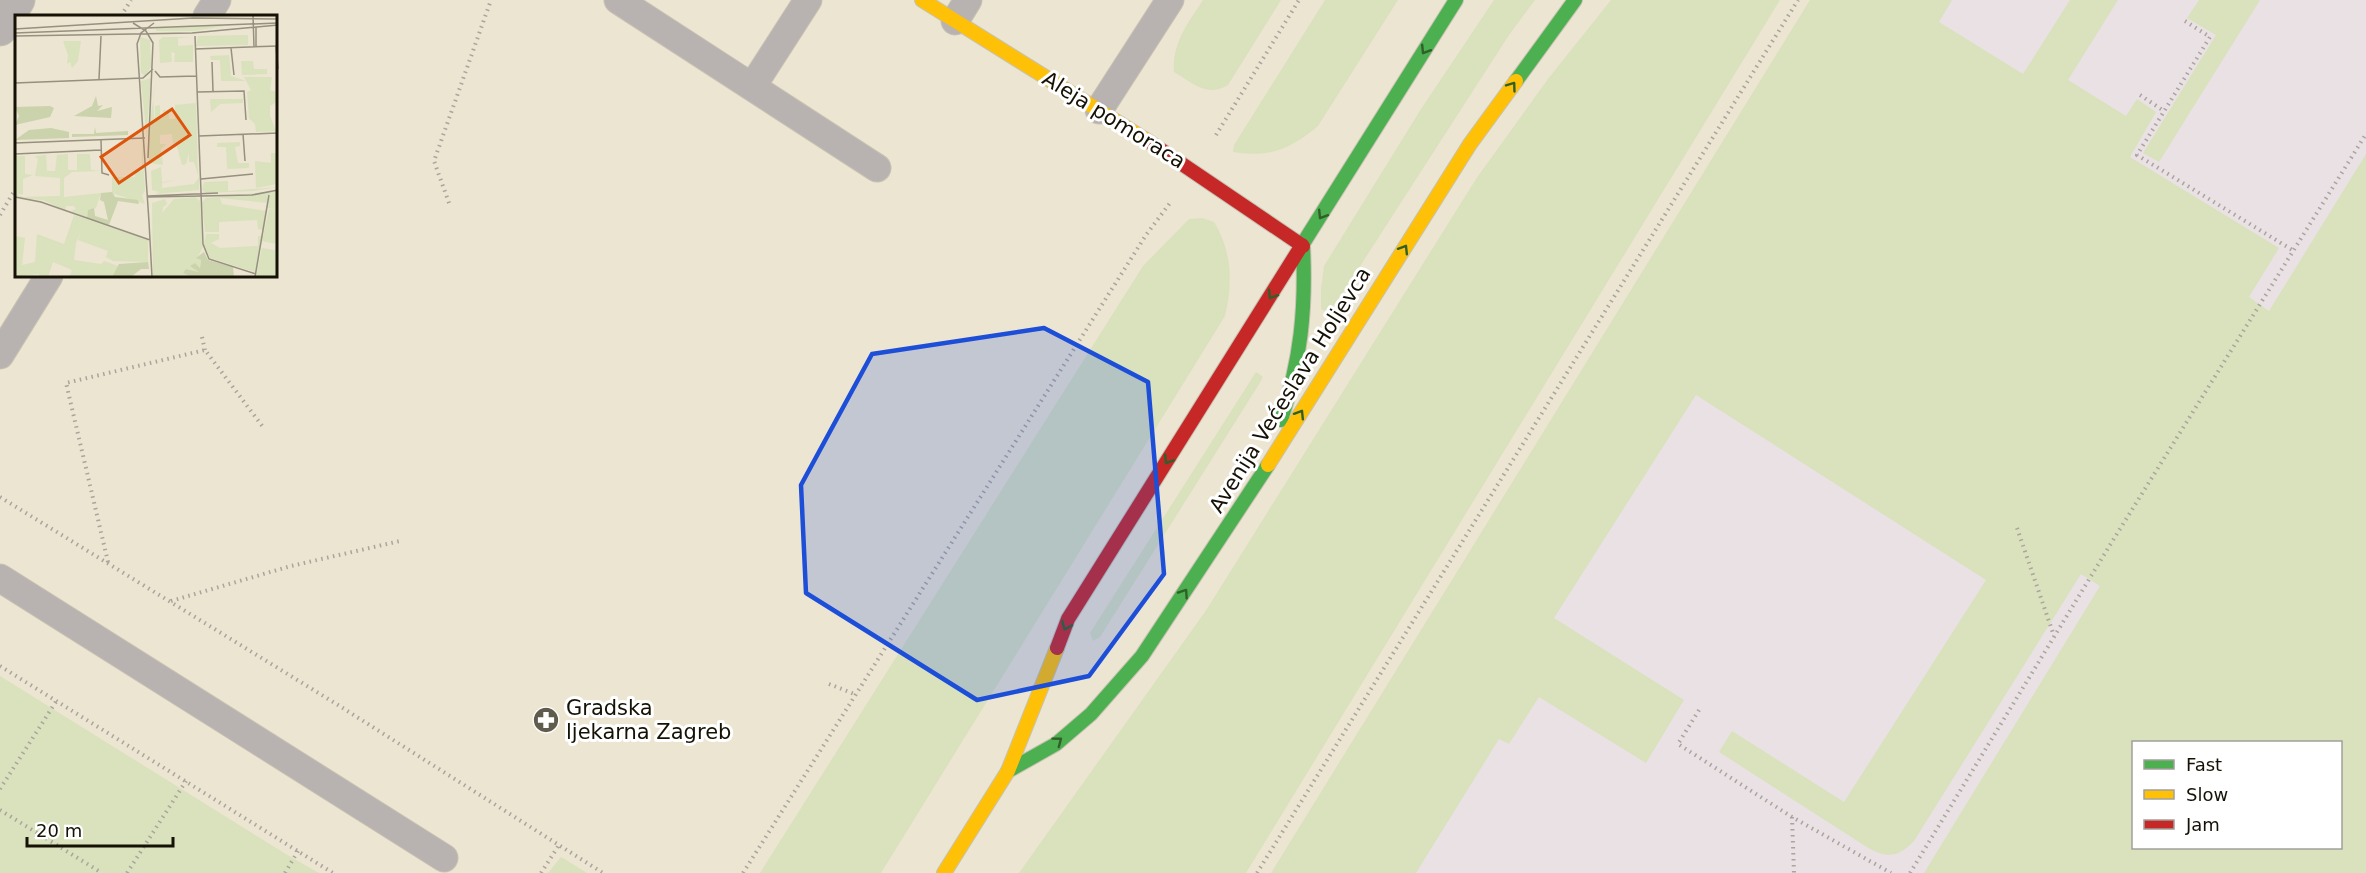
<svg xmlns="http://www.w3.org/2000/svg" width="2366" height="873" viewBox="0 0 2366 873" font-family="'DejaVu Sans',sans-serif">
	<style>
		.education { fill: #e9e1e3; fill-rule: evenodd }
		.green { fill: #d9e2bd; fill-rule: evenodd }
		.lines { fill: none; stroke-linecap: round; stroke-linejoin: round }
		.lane-casing { stroke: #c7c2b3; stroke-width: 29 }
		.street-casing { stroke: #c7c2b3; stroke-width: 35 }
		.fast-casing { stroke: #c7c2b3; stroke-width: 16 }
		.slow-casing { stroke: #c7c2b3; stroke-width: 16 }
		.jam-casing { stroke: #c7c2b3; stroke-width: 16 }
		.path { stroke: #aaa49f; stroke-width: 4; stroke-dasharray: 1.5 4.5; stroke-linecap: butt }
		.lane { stroke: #b8b2b0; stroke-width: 27 }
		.street { stroke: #b8b2b0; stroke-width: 33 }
		.fast { stroke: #4caf50; stroke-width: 14 }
		.slow { stroke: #ffc107; stroke-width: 14 }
		.jam { stroke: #c62828; stroke-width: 14 }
		.oneway { stroke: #30602a }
		.marked { fill: #1d4ed8; fill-opacity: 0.2; stroke: #1d4ed8; stroke-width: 4.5; stroke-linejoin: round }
		.labels { text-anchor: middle; stroke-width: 6; stroke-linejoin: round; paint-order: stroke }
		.street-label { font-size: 21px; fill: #151105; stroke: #fff }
		.poi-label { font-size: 21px; fill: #151105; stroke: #fff; text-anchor: start }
		.inset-road { fill: none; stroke: #96907f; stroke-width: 1.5 }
		.view { fill: #dd550c; fill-opacity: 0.15; stroke: #dd550c; stroke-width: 3 }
		.inset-edge { fill: none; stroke: #151105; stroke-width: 3 }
	</style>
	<rect width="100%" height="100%" fill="#ece5d1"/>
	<path class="education" d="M1824,0H2366V873H1283ZM2134,742H2340V848H2134Z"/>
	<path class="green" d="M1203,0H1281L1228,85C1207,98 1193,83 1174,72C1172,43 1188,23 1203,0Z
		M1325,0H1398L1318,126C1291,149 1269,158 1233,152L1234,145Z
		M1494,0H1535L1509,35L1344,291L1330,310L1325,311L1321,309V289L1324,266L1421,109Z
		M1611,0H1780L1246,873H1019L1207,609L1476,179L1548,79Z
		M1810,0H1952L1939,22L2023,74L2070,0H2118L2068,80L2126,116L2137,99L2156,112L2130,157L2279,248L2249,297L2269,311L2366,154V873H1924L2100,586L2081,574L1914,841C1899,856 1890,859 1870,849L1719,752L1732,731L1844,802L1986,580L1696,395L1554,618L1684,700L1646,763L1539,697L1509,744L1499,739L1416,873H1271ZM2134,742H2340V848H2134Z
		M2199,0H2260L2159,162L2143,153L2216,35L2187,18Z
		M1202,218L1214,222C1232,251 1233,283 1225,316L881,873H760L1143,266L1189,219Z
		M1256,372L1263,377L1261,381L1100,637L1093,641L1090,633Z
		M0,676L284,853L319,873H0Z
		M561,857L563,858L587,873H548Z"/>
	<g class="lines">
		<g class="lane-casing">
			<path id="lane" d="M618,0L877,168
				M207,16L217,0
				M955,21L968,0
				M752,87L808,0
				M1099,110L1170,0
				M0,355L49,276
				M0,578L444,858"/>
		</g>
		<g class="street-casing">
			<path id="street" d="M0,29L18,0"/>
		</g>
		<g class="fast-casing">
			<path id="fast" d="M1516,81L1575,0
				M1302,245L1456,0
				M1281,420C1301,360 1306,309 1303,246
				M1008,771L1056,744L1091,714L1142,656L1268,465"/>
		</g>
		<g class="slow-casing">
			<path id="slow" d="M922,0L1151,143
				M1268,465L1470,144L1516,81
				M944,873L1008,771L1057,648"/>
		</g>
		<g class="jam-casing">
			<path id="jam" d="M1151,143L1303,246
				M1057,648L1068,619L1302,245"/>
		</g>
		<path class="path" d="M121,16L131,0
			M2185,21L2210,37L2137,155L2294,251
			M2140,95L2164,111
			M1216,135L1299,0
			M449,203L434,161L491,0
			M0,215L16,188
			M202,337L205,350
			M0,497L338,705L603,873
			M2017,528L2054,636
			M108,562L66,383L205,350L263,427
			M171,601L291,566L400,541
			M0,666L333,873
			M829,684L857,695
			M1699,710L1678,744L1792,817L1891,873
			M0,789L57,700
			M0,810L102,873
			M1792,817L1794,873
			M127,873L186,781
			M285,873L298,851
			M541,873L559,845
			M743,873L1146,235L1170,203
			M1257,873L1798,0
			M1910,873L2110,545L2366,134"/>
		<use href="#lane" class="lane"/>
		<use href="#street" class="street"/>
		<use href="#fast" class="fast"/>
		<use href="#slow" class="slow"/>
		<use href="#jam" class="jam"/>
	</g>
	<defs><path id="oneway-chevron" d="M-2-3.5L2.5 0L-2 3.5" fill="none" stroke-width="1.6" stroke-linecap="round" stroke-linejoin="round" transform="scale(1.5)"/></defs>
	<g class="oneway">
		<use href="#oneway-chevron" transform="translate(1425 50) rotate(122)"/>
		<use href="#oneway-chevron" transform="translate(1512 86) rotate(-54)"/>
		<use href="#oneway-chevron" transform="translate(1322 215) rotate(122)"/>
		<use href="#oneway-chevron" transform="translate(1404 249) rotate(-58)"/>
		<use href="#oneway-chevron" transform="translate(1272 295) rotate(122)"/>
		<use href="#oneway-chevron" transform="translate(1300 414) rotate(-58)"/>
		<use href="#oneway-chevron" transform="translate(1168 460) rotate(122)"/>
		<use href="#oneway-chevron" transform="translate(1184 593) rotate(-56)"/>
		<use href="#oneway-chevron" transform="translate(1066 626) rotate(113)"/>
		<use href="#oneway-chevron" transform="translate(1058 741) rotate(-37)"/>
	</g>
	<path class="marked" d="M1044,328L1148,382L1164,574L1089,676L977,700L806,593L801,485L872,354Z"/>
	<defs>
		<g id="pharmacy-disc" transform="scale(1.35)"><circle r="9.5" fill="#605b4c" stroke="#fff"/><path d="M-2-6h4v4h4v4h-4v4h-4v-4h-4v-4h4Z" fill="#fff"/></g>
	</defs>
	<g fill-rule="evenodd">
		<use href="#pharmacy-disc" x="546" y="720"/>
	</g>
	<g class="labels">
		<g class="street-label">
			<text transform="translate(1114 120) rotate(32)" y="7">Aleja pomoraca</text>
			<text transform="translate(1290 390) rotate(-58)" y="7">Avenija Većeslava Holjevca</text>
		</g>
		<g class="poi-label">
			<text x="566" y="715">Gradska<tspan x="566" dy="24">ljekarna Zagreb</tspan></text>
		</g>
	</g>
	<g transform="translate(15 15)">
		<rect width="262" height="262" fill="#ece5d1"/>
		<path d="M217,10L179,16H141V13ZM233,20V30L181,31L183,21ZM125,22L135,25L136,52L130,61L126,58ZM148,22H177L163,23V31L178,30V47H159L160,38L156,37L157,47L145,48L144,25ZM48,26H66L63,46L57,53L55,47L52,49L53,40ZM214,40L216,61L231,66H206L205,45H196L195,41ZM226,46H238L239,54H252V59L227,60ZM229,62H257L255,75L262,77V87L255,91V101L261,116L241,117L240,109L234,103L232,77L236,75ZM136,63L133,98L132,125L126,66ZM141,66L138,83L140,115V91L145,90V104L148,103V95H154V104H160V90L181,88L183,160L179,147H174V138L171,149L167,150L161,128L153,130L158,129L157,119L145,120V129H151L146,134L148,150L134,148V113ZM195,84H228V88L205,89L196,97ZM127,124L130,176L127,180L130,189L97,178V162H120V156H127ZM225,127V131L220,132L223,148H234V153L212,154L211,132H202V128ZM256,138H262V169L241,173L240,146L256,148ZM53,139V155H62V139H75L76,155L86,156L57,157L49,163V182L86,178L81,193L73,195L72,203L56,196L61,194L59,191H51L50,195L28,185L2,183L0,180V141H10V159L18,160L8,164V179L2,180L8,182L45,181V163L20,161L23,144L20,141L31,140L32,156H40L42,140ZM146,152L147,167L161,165L147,168V173L179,169L184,162V175L140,179L144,177L137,175L136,156ZM213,166V176L263,172L238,176L191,178L187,175L189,167ZM262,176V262H241L247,233L260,235L261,229L247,226L254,194L261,195L253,193L255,180L260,178L253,180L252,188L205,183L207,189L251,196L248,215L243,214L242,205L204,207V217H190L187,187L191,183ZM180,182L185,186L188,232L182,243L186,245L184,257L172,254L168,258L176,262H138L137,188L150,184L152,189L148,192L147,198L159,184ZM59,200L133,225V247L98,246L91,242L93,236L63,225L66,217L61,228L59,245L86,249L89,246L103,251L97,262H54L57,255L38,247L33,262H24V259L0,262V221L10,223L7,250L20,247L22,219L49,229ZM191,219H204V224L196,228L205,233L243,231V221H247L240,257L195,243L189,230Z" fill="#d9e2bd"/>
		<path d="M81,81L83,91L88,90L82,96L97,92L96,103L59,101L77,91ZM35,91L39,93L35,102L0,110L4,101L0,92ZM80,112L81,118L113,116V120L57,122V119H79ZM36,113L54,117V123L0,125L14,115ZM97,177L100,182L123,185L124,189L103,186L94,210L72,203L73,195L79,193L80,201L93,205L89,187L85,185L86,178ZM189,237L193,245L218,252L219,262H176L168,258L171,254L184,257L175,251L180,248L185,253L186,245L181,243ZM133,247L134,254H126L116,262H97L104,249Z" fill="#cad3ac"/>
		<path class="inset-road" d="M238,0L239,32M118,8L131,16L138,28M241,12V32M0,14L178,3L263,4M0,18L263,8M0,21L177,18L263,10M180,21L188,229L194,244L241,259M122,28L134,207M122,29L126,18L139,8M261,31L263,54M216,33L219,60M180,34L263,31M197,47L198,76M140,56L145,62L181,61M84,64L86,21M0,68L128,63L138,54M182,77L229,76L231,105M228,119L230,146M184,121L263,118M86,125L87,158L94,160M0,128L130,123M0,139L86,135M133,143L138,27M186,164L238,159M133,181L203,178M0,182L26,187L135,225M133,182L237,180L263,175M134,207L137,262M240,262L254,180"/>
		<path class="view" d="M157,94L175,120L104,168L86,142Z"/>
		<rect width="262" height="262" class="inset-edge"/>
	</g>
	<rect x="2132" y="741" width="210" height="108" fill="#ffffff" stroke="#a1a09b" stroke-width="1.5"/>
	<rect x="2144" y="760" width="30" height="9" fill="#4caf50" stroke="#a1a09b" stroke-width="1.5"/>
	<text x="2186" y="771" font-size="18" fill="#151105">Fast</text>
	<rect x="2144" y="790" width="30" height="9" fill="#ffc107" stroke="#a1a09b" stroke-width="1.5"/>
	<text x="2186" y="801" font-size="18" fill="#151105">Slow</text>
	<rect x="2144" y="820" width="30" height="9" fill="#c62828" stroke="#a1a09b" stroke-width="1.5"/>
	<text x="2186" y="831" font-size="18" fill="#151105">Jam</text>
	<path d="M27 837v9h146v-9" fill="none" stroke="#151105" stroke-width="3"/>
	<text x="36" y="837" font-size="18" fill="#151105" stroke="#ffffff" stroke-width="4.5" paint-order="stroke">20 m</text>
</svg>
